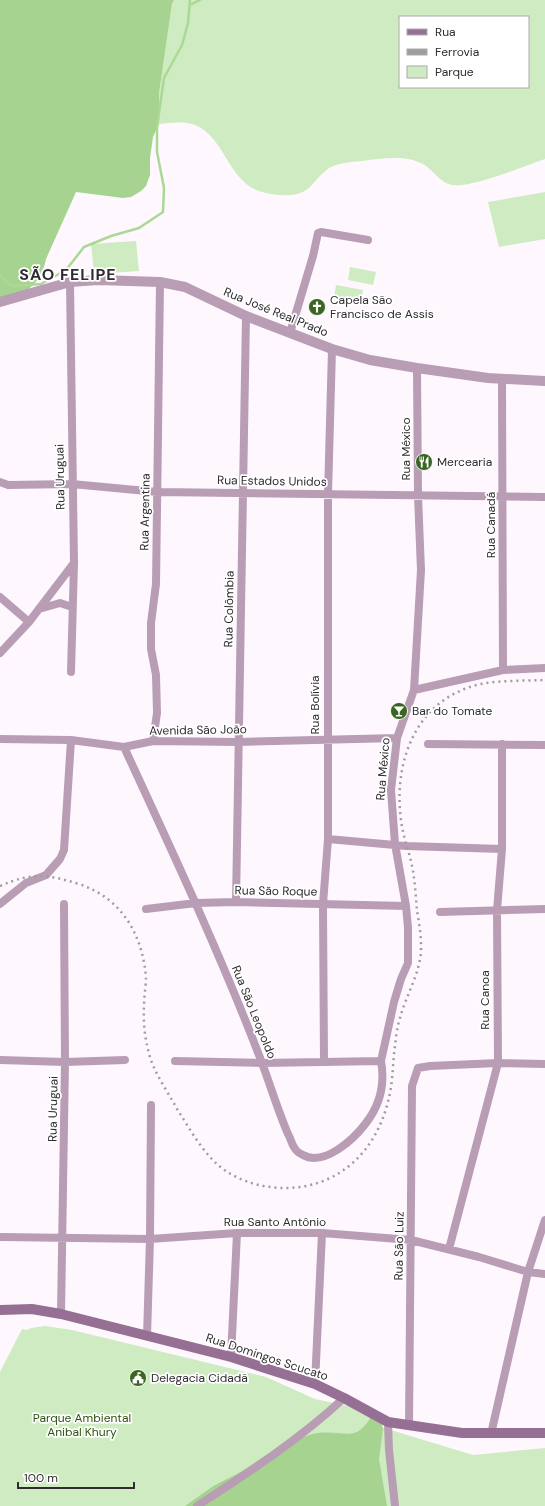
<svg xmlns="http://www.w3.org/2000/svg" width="545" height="1506" viewBox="0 0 545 1506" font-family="'DM Sans',sans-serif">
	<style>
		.green { fill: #cfebc1; fill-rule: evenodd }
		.forest { fill: #a6d390 }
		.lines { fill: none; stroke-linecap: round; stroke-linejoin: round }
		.stream { stroke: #abd894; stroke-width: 2.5 }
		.minor { stroke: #b89db5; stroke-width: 8 }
		.tertiary { stroke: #b89db5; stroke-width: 10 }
		.secondary { stroke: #967094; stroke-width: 10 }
		.rail { stroke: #a09ba0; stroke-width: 2.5; stroke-dasharray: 2 4; stroke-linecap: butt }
		.labels { text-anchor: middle; stroke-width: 3.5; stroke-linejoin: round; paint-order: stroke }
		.poi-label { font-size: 12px; fill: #2f2b2f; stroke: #fff; text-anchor: start }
		.street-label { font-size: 12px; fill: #2f2b2f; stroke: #fff }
		.park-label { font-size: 12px; fill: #2a530e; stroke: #fff }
		.district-label { font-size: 16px; font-weight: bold; letter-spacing: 1px; fill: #2f2b2f; stroke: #fff }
	</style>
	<rect width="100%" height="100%" fill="#fef8fe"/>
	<path class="green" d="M174,0H545V159C524,166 472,188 452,185C440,183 433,170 423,164C404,154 381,159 361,161C351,162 340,163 331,167C322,172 316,181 309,188C297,198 276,196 262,192C228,183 226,138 195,125C184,121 170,123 159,124V94L172,4ZM400,17H528V87H400Z
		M545,192V239L499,247L488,202Z
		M136,241L139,271L94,274L91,244Z
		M350,267L376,272L373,285L348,280Z
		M336,285L363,290L361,303L334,297Z
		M45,1326L72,1330L266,1377L315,1399L374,1411L368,1423L473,1455L545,1448V1506H0V1372L22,1329L27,1330L31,1328Z"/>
	<path class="forest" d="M0,0H174L172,4L159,94V124L153,137L150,158V175L146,186L141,191L131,197L123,198L76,192L46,259C40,288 24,292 0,304Z
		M374,1411L380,1415L383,1429L379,1459L387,1506H185C194,1500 203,1493 212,1487C222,1481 232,1477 242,1471C260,1460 277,1446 297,1439C303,1437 311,1434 318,1433C347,1430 357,1445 374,1411Z"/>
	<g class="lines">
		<path class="stream" d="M190,5L200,0
			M0,276L12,286L41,284L66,270L84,247L111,236L139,228L163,212L164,188L157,152V127L164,78L182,45L188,23L190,0"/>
		<path class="minor" d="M70,282L74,563L71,672
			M290,333L313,256L318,233L321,232L368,240
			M502,379L503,670
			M0,482L8,485L72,484L157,492L545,497
			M0,597L29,622
			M39,609L60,603L72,607
			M0,653L29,622L74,563
			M414,690L503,670L545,668
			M0,739L71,740L124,747L153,741L239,742L397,738
			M153,741L157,713L156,675L151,649V623L156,584L160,282
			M428,744L545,745
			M124,747C172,851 221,955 262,1063C271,1087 278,1111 288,1134C291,1139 292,1146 296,1150C297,1152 301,1154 303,1155C324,1167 354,1139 366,1123C380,1105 385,1083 381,1061
			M328,839L406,846L502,849
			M236,902L246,316
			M0,904L26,883L46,875L60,859L64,850L71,740
			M146,909L196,903L236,902L406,906
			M440,912L545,909
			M0,1060L65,1062L125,1060
			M175,1061L262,1063L381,1061L394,1002L401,979L408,963V928L406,906L395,844L391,790L397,738L414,690L421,570L418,496L417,368
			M324,1061L323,904L328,839V494L332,349
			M0,1237L150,1239L237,1233H322L411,1240L479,1257L528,1272L545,1274
			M449,1249L498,1063L497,910L502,849V744
			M61,1314L65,1062L64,904
			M147,1336L150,1239L151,1105
			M231,1357L237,1233
			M315,1384L322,1233
			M388,1422L389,1450L395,1506
			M409,1426L412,1086L418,1068L430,1066L498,1063L545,1064
			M491,1434L528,1272L545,1220
			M197,1506C248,1473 300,1439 344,1398"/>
		<path class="tertiary" d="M0,302L70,282L98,280L160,282L185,287L246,316L332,349L370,360L417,368L488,378L545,381"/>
		<path class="secondary" d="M0,1310L32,1309L61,1314L231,1357L315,1384L344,1398L388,1422L462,1433H545"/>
		<path class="rail" d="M0,886C33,872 46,874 79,884C121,898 142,933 146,977C146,986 144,996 144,1006C143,1023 145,1040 150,1057C156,1076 168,1092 177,1109C190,1129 203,1154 223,1169C252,1190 295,1194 328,1179C365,1162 385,1126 391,1087C393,1074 393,1060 395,1046C396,1037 397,1027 400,1018C406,995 422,970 421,946C421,934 419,922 417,911C416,898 415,884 413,871C410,853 403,837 401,820C393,760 417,698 481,684C502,680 524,681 545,680"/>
	</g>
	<defs>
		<g id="church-disc" transform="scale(0.9)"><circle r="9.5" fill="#3b6522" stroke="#fff"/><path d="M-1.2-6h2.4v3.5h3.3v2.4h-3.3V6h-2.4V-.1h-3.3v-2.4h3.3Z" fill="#fff"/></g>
		<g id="restaurant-disc" transform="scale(0.9)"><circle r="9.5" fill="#3b6522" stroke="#fff"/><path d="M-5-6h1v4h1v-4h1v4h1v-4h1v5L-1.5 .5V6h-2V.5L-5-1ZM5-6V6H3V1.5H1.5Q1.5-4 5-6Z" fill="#fff"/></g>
		<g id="bar-disc" transform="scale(0.9)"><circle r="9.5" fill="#3b6522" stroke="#fff"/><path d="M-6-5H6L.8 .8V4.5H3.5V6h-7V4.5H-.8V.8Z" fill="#fff"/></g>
		<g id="civic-disc" transform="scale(0.9)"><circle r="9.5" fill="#3b6522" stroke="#fff"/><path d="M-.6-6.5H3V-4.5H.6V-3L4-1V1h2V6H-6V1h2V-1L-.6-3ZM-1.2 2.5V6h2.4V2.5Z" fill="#fff"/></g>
	</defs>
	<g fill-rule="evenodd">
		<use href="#church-disc" x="317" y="307"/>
		<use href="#restaurant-disc" x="424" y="462"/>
		<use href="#bar-disc" x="399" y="711"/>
		<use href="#civic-disc" x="138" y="1378"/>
	</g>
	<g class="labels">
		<g class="poi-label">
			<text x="330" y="304">Capela São<tspan x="330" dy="14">Francisco de Assis</tspan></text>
			<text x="437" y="466">Mercearia</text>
			<text x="412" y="715">Bar do Tomate</text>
			<text x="151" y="1382">Delegacia Cidadã</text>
		</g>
		<g class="street-label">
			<text transform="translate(276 312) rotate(22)" y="4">Rua José Real Prado</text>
			<text transform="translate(406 449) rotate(-90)" y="4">Rua México</text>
			<text transform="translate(60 477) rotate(-91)" y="4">Rua Uruguai</text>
			<text transform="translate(272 481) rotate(1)" y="4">Rua Estados Unidos</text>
			<text transform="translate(145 512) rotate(-89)" y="4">Rua Argentina</text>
			<text transform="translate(491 525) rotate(-90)" y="4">Rua Canadá</text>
			<text transform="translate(229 609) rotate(-89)" y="4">Rua Colômbia</text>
			<text transform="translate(315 705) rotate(-90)" y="4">Rua Bolívia</text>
			<text transform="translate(198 730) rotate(-1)" y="4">Avenida São João</text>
			<text transform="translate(383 769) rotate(-85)" y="4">Rua México</text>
			<text transform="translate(276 891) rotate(1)" y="4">Rua São Roque</text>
			<text transform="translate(485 1000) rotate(-90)" y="4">Rua Canoa</text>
			<text transform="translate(254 1012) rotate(68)" y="4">Rua São Leopoldo</text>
			<text transform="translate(53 1109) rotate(-89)" y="4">Rua Uruguai</text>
			<text x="275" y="1226">Rua Santo Antônio</text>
			<text transform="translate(399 1246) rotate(-89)" y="4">Rua São Luiz</text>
			<text transform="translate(267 1357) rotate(18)" y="4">Rua Domingos Scucato</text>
		</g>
		<g class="park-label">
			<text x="82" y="1422">Parque Ambiental<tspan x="82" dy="14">Anibal Khury</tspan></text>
		</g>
		<g class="district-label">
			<text x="68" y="280">SÃO FELIPE</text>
		</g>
	</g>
	<rect x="399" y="16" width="130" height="72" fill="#ffffff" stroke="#acaaac"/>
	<rect x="407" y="29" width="20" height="6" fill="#967094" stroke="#acaaac"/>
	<text x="435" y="36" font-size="12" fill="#2f2b2f">Rua</text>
	<rect x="407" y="49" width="20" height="6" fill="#a09ba0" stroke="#acaaac"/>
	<text x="435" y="56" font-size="12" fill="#2f2b2f">Ferrovia</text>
	<rect x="407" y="66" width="20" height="12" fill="#cfebc1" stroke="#acaaac"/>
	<text x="435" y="76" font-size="12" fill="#2f2b2f">Parque</text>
	<path d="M18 1482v6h116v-6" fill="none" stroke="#2f2b2f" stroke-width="2"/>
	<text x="24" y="1482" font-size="12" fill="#2f2b2f" stroke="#ffffff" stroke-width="3" paint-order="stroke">100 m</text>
</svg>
